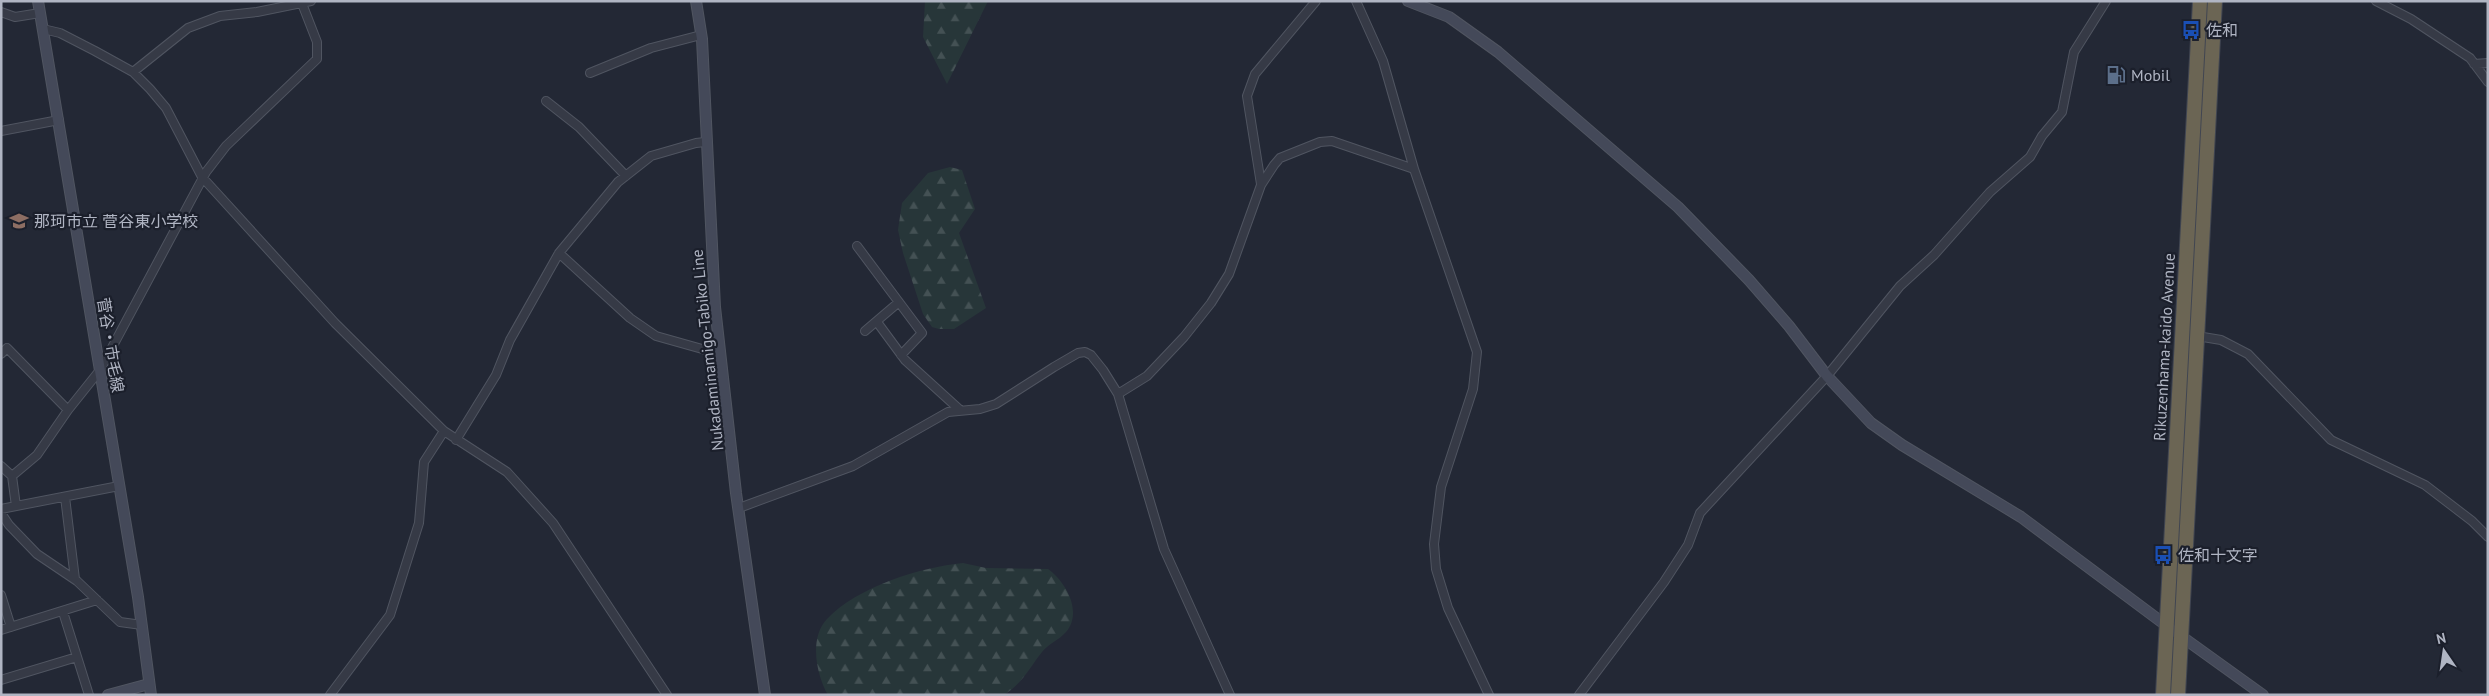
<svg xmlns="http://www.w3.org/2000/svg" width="2489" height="696" viewBox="0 0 2489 696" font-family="'PT Sans','Noto Sans JP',sans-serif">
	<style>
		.forest { fill: url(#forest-firs) }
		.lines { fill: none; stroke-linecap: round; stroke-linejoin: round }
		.street-casing { stroke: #505561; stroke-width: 10 }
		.secondary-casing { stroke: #505561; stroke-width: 12 }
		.highway-casing { stroke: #404551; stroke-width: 16 }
		.street { stroke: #363a46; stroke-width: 8 }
		.secondary { stroke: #444959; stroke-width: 10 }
		.highway { stroke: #6b6554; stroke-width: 14 }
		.labels { text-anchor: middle; stroke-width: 4.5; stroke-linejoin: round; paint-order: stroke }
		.poi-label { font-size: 16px; fill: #b0b5c3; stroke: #1b1f2b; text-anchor: start }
		.street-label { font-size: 16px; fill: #b0b5c3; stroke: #1b1f2b }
	</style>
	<defs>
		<pattern id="forest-firs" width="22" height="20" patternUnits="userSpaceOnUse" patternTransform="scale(1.25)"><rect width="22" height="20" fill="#273639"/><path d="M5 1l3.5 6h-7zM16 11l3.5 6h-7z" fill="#445154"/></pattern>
	</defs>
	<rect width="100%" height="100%" fill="#232835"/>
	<path class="forest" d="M925,1H988L947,84L923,37Z
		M950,167L962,170L975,209L959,233L986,308L954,329H939L932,327L923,314L903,253L898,230L902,203L928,173Z
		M963,563L986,568L1048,569C1066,582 1083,612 1066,632C1059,640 1048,644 1042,652C1030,667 1022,684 1004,695H828C816,674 809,638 827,619C857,587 921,567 963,563Z"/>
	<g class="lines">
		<g class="street-casing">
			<path id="street" d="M1356,1L1383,61L1414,169L1477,352L1473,389L1441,487L1434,544L1436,569L1448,608L1489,695
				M2376,1L2411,19L2470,58L2488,82
				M1,12L15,17L40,13
				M43,29L60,33L95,51L133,72L150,89L166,108L202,177L335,323L444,431L507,472L553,523L667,695
				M2474,64L2488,63
				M133,72L188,28L220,16L257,12L311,1
				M590,73L651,48L701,35
				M546,101L579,127L626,176
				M1,131L59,120
				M1261,184L1247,96L1255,74L1316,1
				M857,246L922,333L901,355
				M559,253L630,318L656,336L720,354
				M877,322L905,360L960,410
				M865,331L899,302
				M2197,336L2221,340L2248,354L2331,440L2425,485L2472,521L2488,537
				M1,354L7,348L68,410
				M1118,394L1147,376L1184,337L1211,303L1229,274L1261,185L1274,165L1280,158L1320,142L1332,141L1414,169
				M456,440L496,375L510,340L559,253L618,182L651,156L696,143L705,142
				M1,466L12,476L16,506
				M12,476L37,455L68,410L100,370L206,172L226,146L317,59V42L301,1
				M65,497L75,579
				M739,508L853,466L948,412L980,409L996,404L1054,367L1078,353L1085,352L1091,355L1103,370L1118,394L1164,549L1230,695
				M1,509L119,486
				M1,513L9,525L37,554L77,581L120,622L142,625
				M1,595L11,627
				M63,612L89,695
				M1,630L97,600
				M1,680L77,657
				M330,695L390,615L419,523L424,462L444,431
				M1579,695L1664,582L1688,545L1700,513L1827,376L1900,286L1934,255L1990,192L2030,157L2042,136L2062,112L2074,52L2106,1"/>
		</g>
		<g class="secondary-casing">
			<path id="secondary" d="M38,1L138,597L151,695
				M696,1L702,39L715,307L736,493L765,695
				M1408,1L1449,17L1498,52L1678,207L1749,280L1789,326L1827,376L1871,423L1902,445L2021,517L2167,626L2263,695
				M108,695L149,684"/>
		</g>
		<g class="highway-casing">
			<path id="highway" d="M2163,695L2200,1
				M2178,695L2215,1"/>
		</g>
		<use href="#street" class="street"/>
		<use href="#secondary" class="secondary"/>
		<use href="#highway" class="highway"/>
	</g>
	<defs>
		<g id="bus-bare" transform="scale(1.5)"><path d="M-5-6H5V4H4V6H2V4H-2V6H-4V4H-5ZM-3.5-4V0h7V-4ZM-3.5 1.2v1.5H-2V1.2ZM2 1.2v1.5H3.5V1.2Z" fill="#1a4fb4" stroke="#1b1f2b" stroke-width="2.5" paint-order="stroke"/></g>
		<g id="fuel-bare" transform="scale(1.5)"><path d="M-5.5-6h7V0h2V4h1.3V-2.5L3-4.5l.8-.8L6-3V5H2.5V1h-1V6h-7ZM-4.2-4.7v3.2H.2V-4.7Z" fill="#5c6f8a" stroke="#1b1f2b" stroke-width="2.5" paint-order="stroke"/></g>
		<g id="school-bare" transform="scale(1.5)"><path d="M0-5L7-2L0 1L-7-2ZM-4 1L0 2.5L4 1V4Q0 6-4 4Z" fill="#8d6e63" stroke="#1b1f2b" stroke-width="2.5" paint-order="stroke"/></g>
	</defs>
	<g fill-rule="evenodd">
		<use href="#bus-bare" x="2191" y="30"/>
		<use href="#fuel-bare" x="2116" y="75"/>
		<use href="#school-bare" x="19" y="221"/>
		<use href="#bus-bare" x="2163" y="555"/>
	</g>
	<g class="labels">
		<g class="poi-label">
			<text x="2206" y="36">佐和</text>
			<text x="2131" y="81">Mobil</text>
			<text x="34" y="227">那珂市立 菅谷東小学校</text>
			<text x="2178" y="561">佐和十文字</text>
		</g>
		<g class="street-label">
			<text transform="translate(111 345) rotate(81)" y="6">菅谷・市毛線</text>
			<text transform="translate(2164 347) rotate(-87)" y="6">Rikuzenhama-kaido Avenue</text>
			<text transform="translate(707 350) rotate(-96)" y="6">Nukadaminamigo-Tabiko Line</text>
		</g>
	</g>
	<rect width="2489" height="696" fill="none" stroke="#b0b5c3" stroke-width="5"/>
	<g transform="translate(2444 651) rotate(347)" stroke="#1b1f2b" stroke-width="4" paint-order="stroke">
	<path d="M0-4L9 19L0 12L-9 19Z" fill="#b0b5c3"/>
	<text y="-8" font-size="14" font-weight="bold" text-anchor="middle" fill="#b0b5c3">N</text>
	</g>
</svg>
